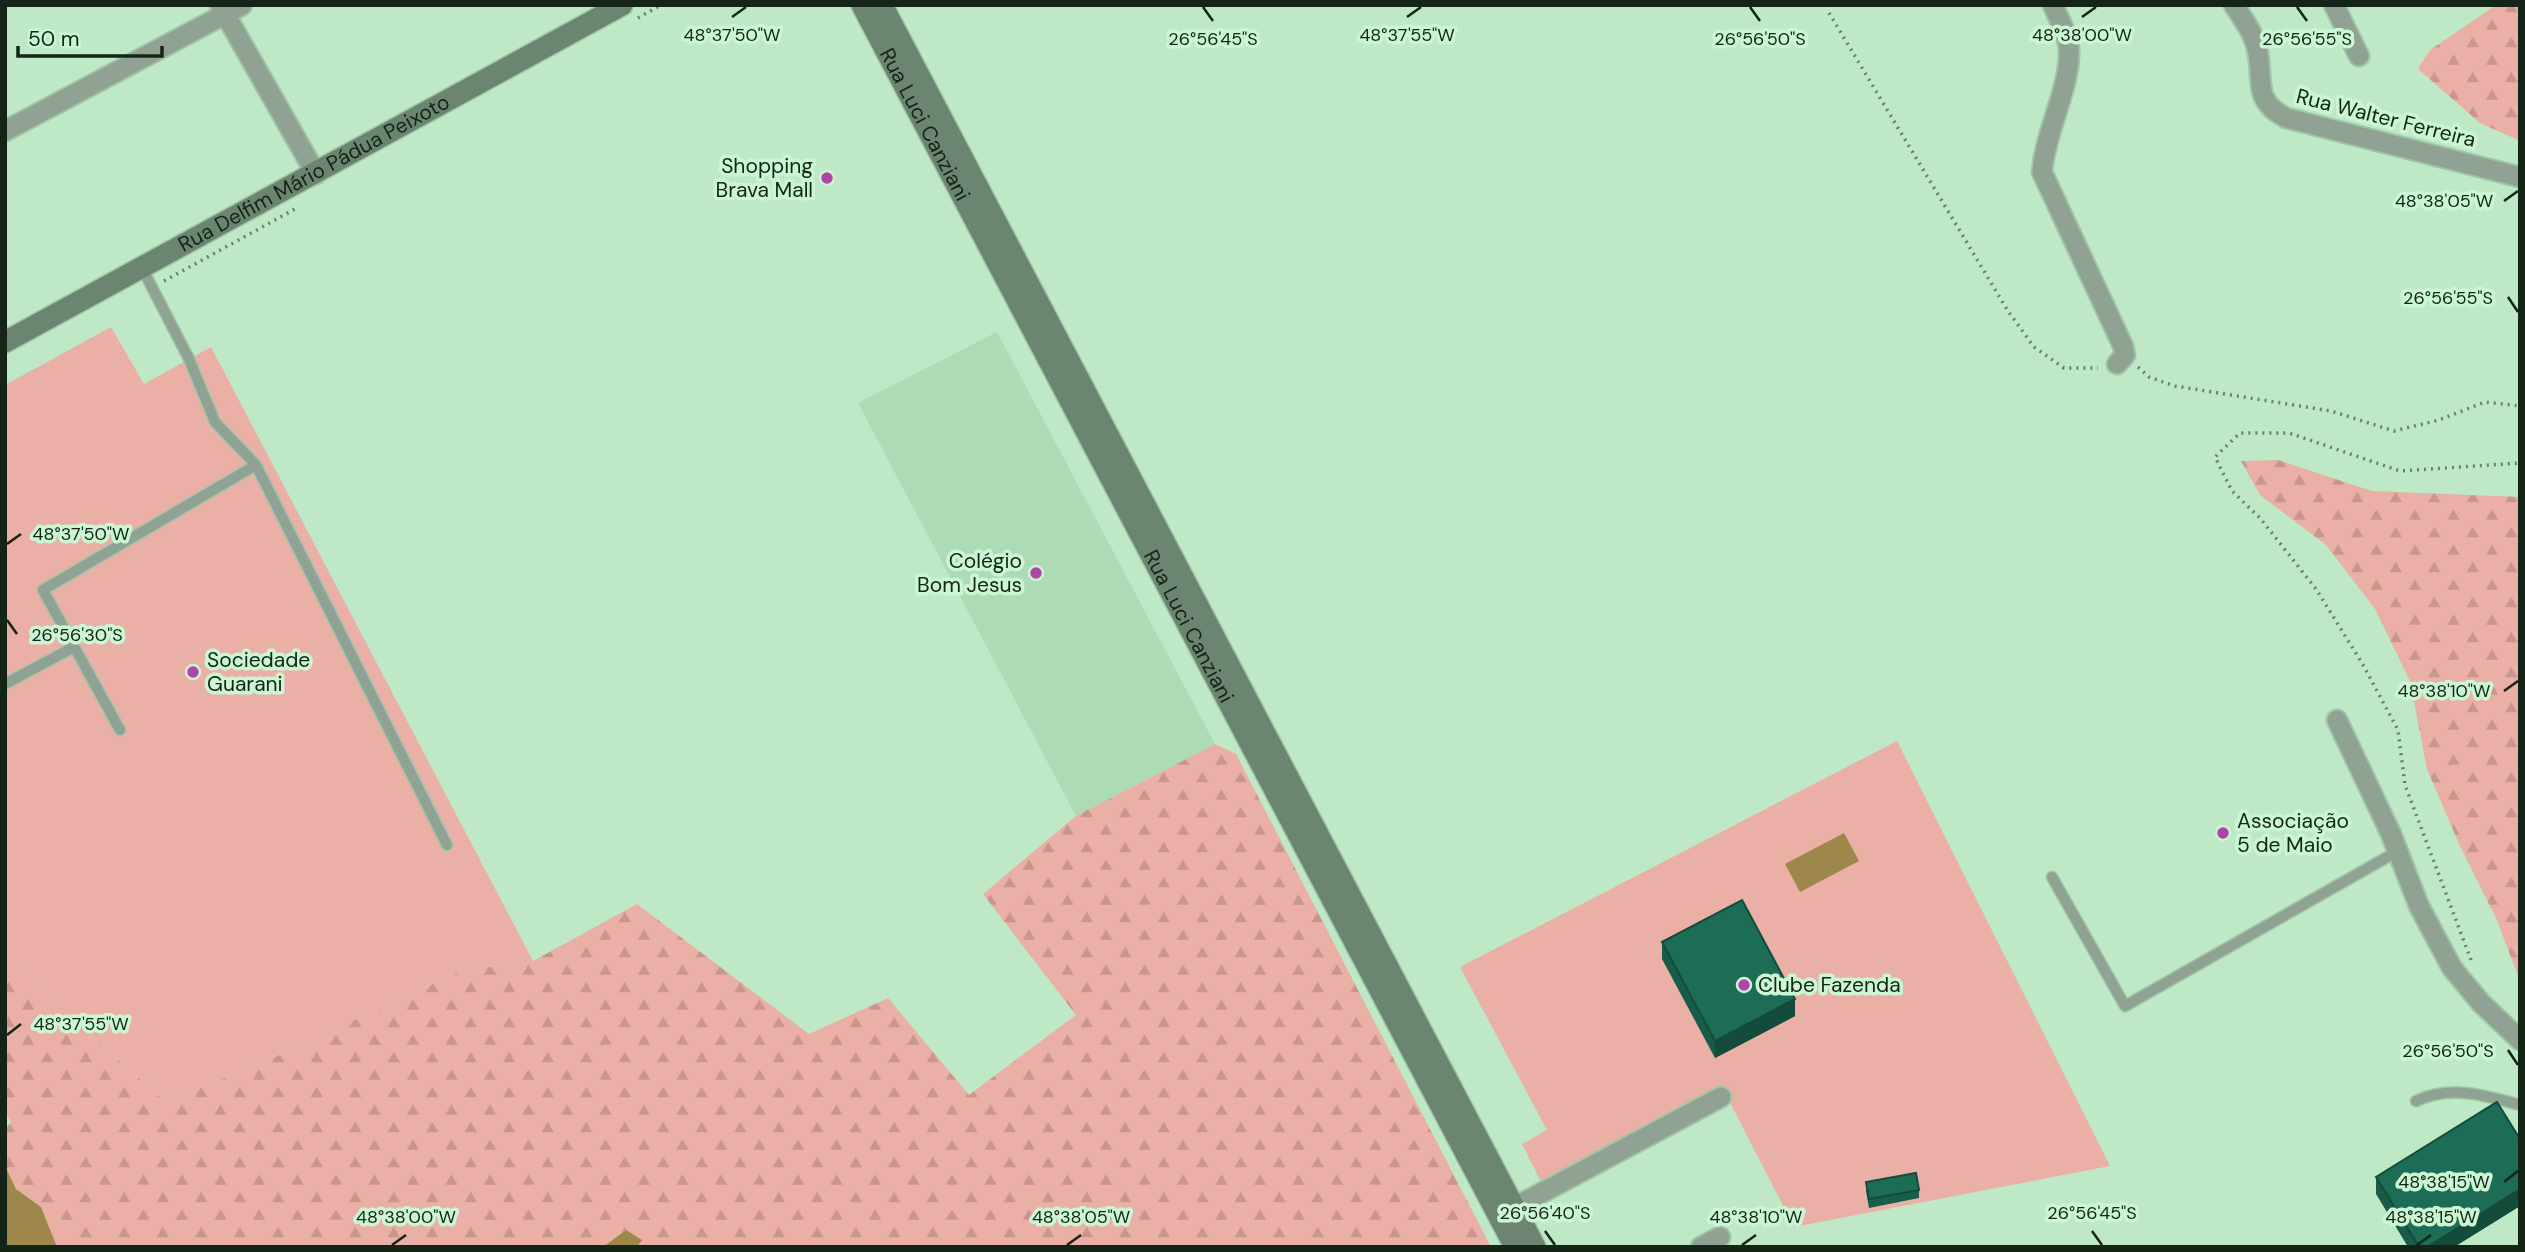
<svg xmlns="http://www.w3.org/2000/svg" width="2525" height="1252" viewBox="0 0 2525 1252" font-family="'DM Sans',sans-serif">
	<style>
		.built { fill: #acdbb5 }
		.forest { fill: url(#forest-firs) }
		.pitch { fill: #eaafa5 }
		.water { fill: #9d874b }
		.lines { fill: none; stroke-linecap: round; stroke-linejoin: round }
		.service-casing { stroke: #a0c6a6; stroke-width: 13 }
		.minor-casing { stroke: #a0c6a6; stroke-width: 23 }
		.secondary-casing { stroke: #a0c6a6; stroke-width: 24 }
		.path { stroke: #65826a; stroke-width: 3.5; stroke-dasharray: 2 5; stroke-linecap: butt }
		.service { stroke: #90a293; stroke-width: 10 }
		.minor { stroke: #90a293; stroke-width: 19 }
		.secondary { stroke: #6b8570; stroke-width: 21 }
		.wall { fill: #185d4a }
		.shaded-wall { fill: #144c3c }
		.building { fill: #1c6c56; stroke: #144c3c; stroke-width: 2 }
		.ticks { fill: none; stroke: #142417; stroke-width: 2.5 }
		.poi-dot { fill: #ae45a7; stroke: #cbf6d3; stroke-width: 2.5 }
		.labels { text-anchor: middle; stroke-width: 7; stroke-linejoin: round; paint-order: stroke }
		.street-label { font-size: 21px; fill: #142417; stroke: #cbf6d3 }
		.poi-label { font-size: 21px; fill: #142417; stroke: #cbf6d3; text-anchor: start }
		.ticks-label { font-size: 18px; text-anchor: middle; fill: #142417; stroke: #cbf6d3; stroke-width: 7; stroke-linejoin: round; paint-order: stroke }
	</style>
	<defs>
		<pattern id="forest-firs" width="22" height="20" patternUnits="userSpaceOnUse" patternTransform="scale(1.75)"><rect width="22" height="20" fill="#eaafa5"/><path d="M5 1l3.5 6h-7zM16 11l3.5 6h-7z" fill="#c8968d"/></pattern>
	</defs>
	<rect width="100%" height="100%" fill="#bfe9c6"/>
	<path class="built" d="M997,332L1215,744L1076,816L858,403Z"/>
	<path class="forest" d="M2496,5H2520V141L2480,123L2418,69L2430,50Z
		M2278,460L2372,491L2520,497V981L2496,918L2459,844L2427,769L2410,681L2375,609L2326,545L2260,495L2241,461Z
		M1215,744L1236,754L1491,1247H637L641,1240L626,1230L603,1247H57L41,1207L16,1189L5,1166V1130L11,1122L5,1111V959L166,1102L264,1062L463,970L533,961L637,904L809,1034L888,998L969,1095L1076,1015L983,894L1076,816Z"/>
	<path class="pitch" d="M111,327L144,384L211,347L533,961L463,970L264,1062L166,1102L5,959V385Z
		M1897,741L2110,1166L1794,1227L1723,1089L1541,1182L1522,1144L1547,1130L1460,967Z"/>
	<path class="water" d="M1844,833L1859,861L1800,892L1785,864Z
		M5,1166L16,1189L41,1207L57,1247H5Z
		M626,1230L642,1240L637,1247H603Z"/>
	<g class="lines">
		<g class="service-casing">
			<path id="service" d="M142,268L189,359L215,422L256,465L447,845
				M5,684L74,647
				M120,730L43,590L256,465
				M2052,877L2125,1006L2398,851
				M2416,1101C2450,1085 2485,1095 2520,1105"/>
		</g>
		<g class="minor-casing">
			<path id="minor" d="M220,5L316,174
				M2053,5C2059,20 2069,35 2069,51C2070,88 2045,132 2042,172L2123,346L2125,355L2117,364
				M2234,5C2242,18 2252,30 2256,45C2266,77 2249,98 2286,118L2520,177
				M2334,5L2359,56
				M5,131L242,5
				M2337,720L2391,834L2419,906L2452,968L2481,1003L2520,1040
				M1500,1215L1721,1097
				M1701,1247L1720,1237"/>
		</g>
		<g class="secondary-casing">
			<g id="secondary">
				<path id="s1" d="M862,5L1515,1247"/>
				<path d="M882,5L1535,1247"/>
				<path id="s2" d="M5,342L622,5"/>
			</g>
		</g>
		<path class="path" d="M1829,13L2008,311L2034,347L2064,368H2098
			M638,18L661,5
			M164,281L295,209
			M2138,367L2149,377L2175,386L2331,411L2394,431L2439,420L2485,402L2520,406
			M2471,960L2405,785L2398,730L2362,663L2316,589L2260,518L2232,491L2215,457L2240,433H2289L2400,471L2520,463"/>
		<use href="#service" class="service"/>
		<use href="#minor" class="minor"/>
		<use href="#secondary" class="secondary"/>
	</g>
	<path class="wall" d="M1662,942L1795,1016L1715,1058L1662,959Z
		M2520,1139V1206L2454,1247H2408L2376,1194V1177Z
		M1866,1182L1919,1190V1198L1869,1208L1866,1191Z"/>
	<path class="shaded-wall" d="M1795,999V1016L1715,1058V1041Z
		M2520,1189V1206L2454,1247H2427Z"/>
	<path class="building" d="M1742,900L1795,999L1715,1041L1662,942Z
		M2497,1102L2520,1139V1189L2427,1247H2419L2376,1177Z
		M1916,1173L1919,1190L1869,1199L1866,1182Z"/>
	<path class="ticks" d="M1203,7L1213,21M1750,7L1760,21M2297,7L2307,21M732,17L746,7M1407,17L1421,7M2082,17L2096,7M2504,201L2518,191M2508,297L2518,312M7,544L21,534M7,620L17,634M2504,691L2518,681M7,1035L21,1024M2508,1050L2518,1065M2504,1182L2518,1171M1545,1231L1555,1245M2092,1231L2102,1245M392,1245L406,1235M1067,1245L1081,1235M1742,1245L1756,1235M2417,1245L2431,1235"/>
	<g class="poi-dot">
		<circle cx="827" cy="178" r="7"/>
		<circle cx="1036" cy="573" r="7"/>
		<circle cx="193" cy="672" r="7"/>
		<circle cx="2223" cy="833" r="7"/>
		<circle cx="1744" cy="985" r="7"/>
	</g>
	<g class="labels">
		<g class="street-label">
			<text transform="translate(2386 118) rotate(14)" y="7">Rua Walter Ferreira</text>
			<text dy="7" stroke="none"><textPath href="#s1" startOffset="135">Rua Luci Canziani</textPath></text>
			<text dy="7" stroke="none"><textPath href="#s2" startOffset="352">Rua Delfim Mário Pádua Peixoto</textPath></text>
			<text dy="7" stroke="none"><textPath href="#s1" startOffset="702">Rua Luci Canziani</textPath></text>
		</g>
		<g class="poi-label">
			<text x="813" y="173" text-anchor="end">Shopping<tspan x="813" dy="24">Brava Mall</tspan></text>
			<text x="1022" y="568" text-anchor="end">Colégio<tspan x="1022" dy="24">Bom Jesus</tspan></text>
			<text x="207" y="667">Sociedade<tspan x="207" dy="24">Guarani</tspan></text>
			<text x="2237" y="828">Associação<tspan x="2237" dy="24">5 de Maio</tspan></text>
			<text x="1758" y="992">Clube Fazenda</text>
		</g>
	</g>
	<g class="ticks-label">
		<text x="732" y="41">48°37'50"W</text>
		<text x="1407" y="41">48°37'55"W</text>
		<text x="2082" y="41">48°38'00"W</text>
		<text x="1213" y="45">26°56'45"S</text>
		<text x="1760" y="45">26°56'50"S</text>
		<text x="2307" y="45">26°56'55"S</text>
		<text x="2444" y="207">48°38'05"W</text>
		<text x="2448" y="304">26°56'55"S</text>
		<text x="81" y="540">48°37'50"W</text>
		<text x="77" y="641">26°56'30"S</text>
		<text x="2444" y="697">48°38'10"W</text>
		<text x="81" y="1030">48°37'55"W</text>
		<text x="2448" y="1057">26°56'50"S</text>
		<text x="2444" y="1188">48°38'15"W</text>
		<text x="1545" y="1219">26°56'40"S</text>
		<text x="2092" y="1219">26°56'45"S</text>
		<text x="406" y="1223">48°38'00"W</text>
		<text x="1081" y="1223">48°38'05"W</text>
		<text x="1756" y="1223">48°38'10"W</text>
		<text x="2431" y="1223">48°38'15"W</text>
	</g>
	<rect width="2525" height="1252" fill="none" stroke="#142417" stroke-width="14"/>
	<path d="M18 46v10h144v-10" fill="none" stroke="#142417" stroke-width="3.5"/>
	<text x="28" y="46" font-size="21" fill="#142417" stroke="#cbf6d3" stroke-width="5" paint-order="stroke">50 m</text>
</svg>
